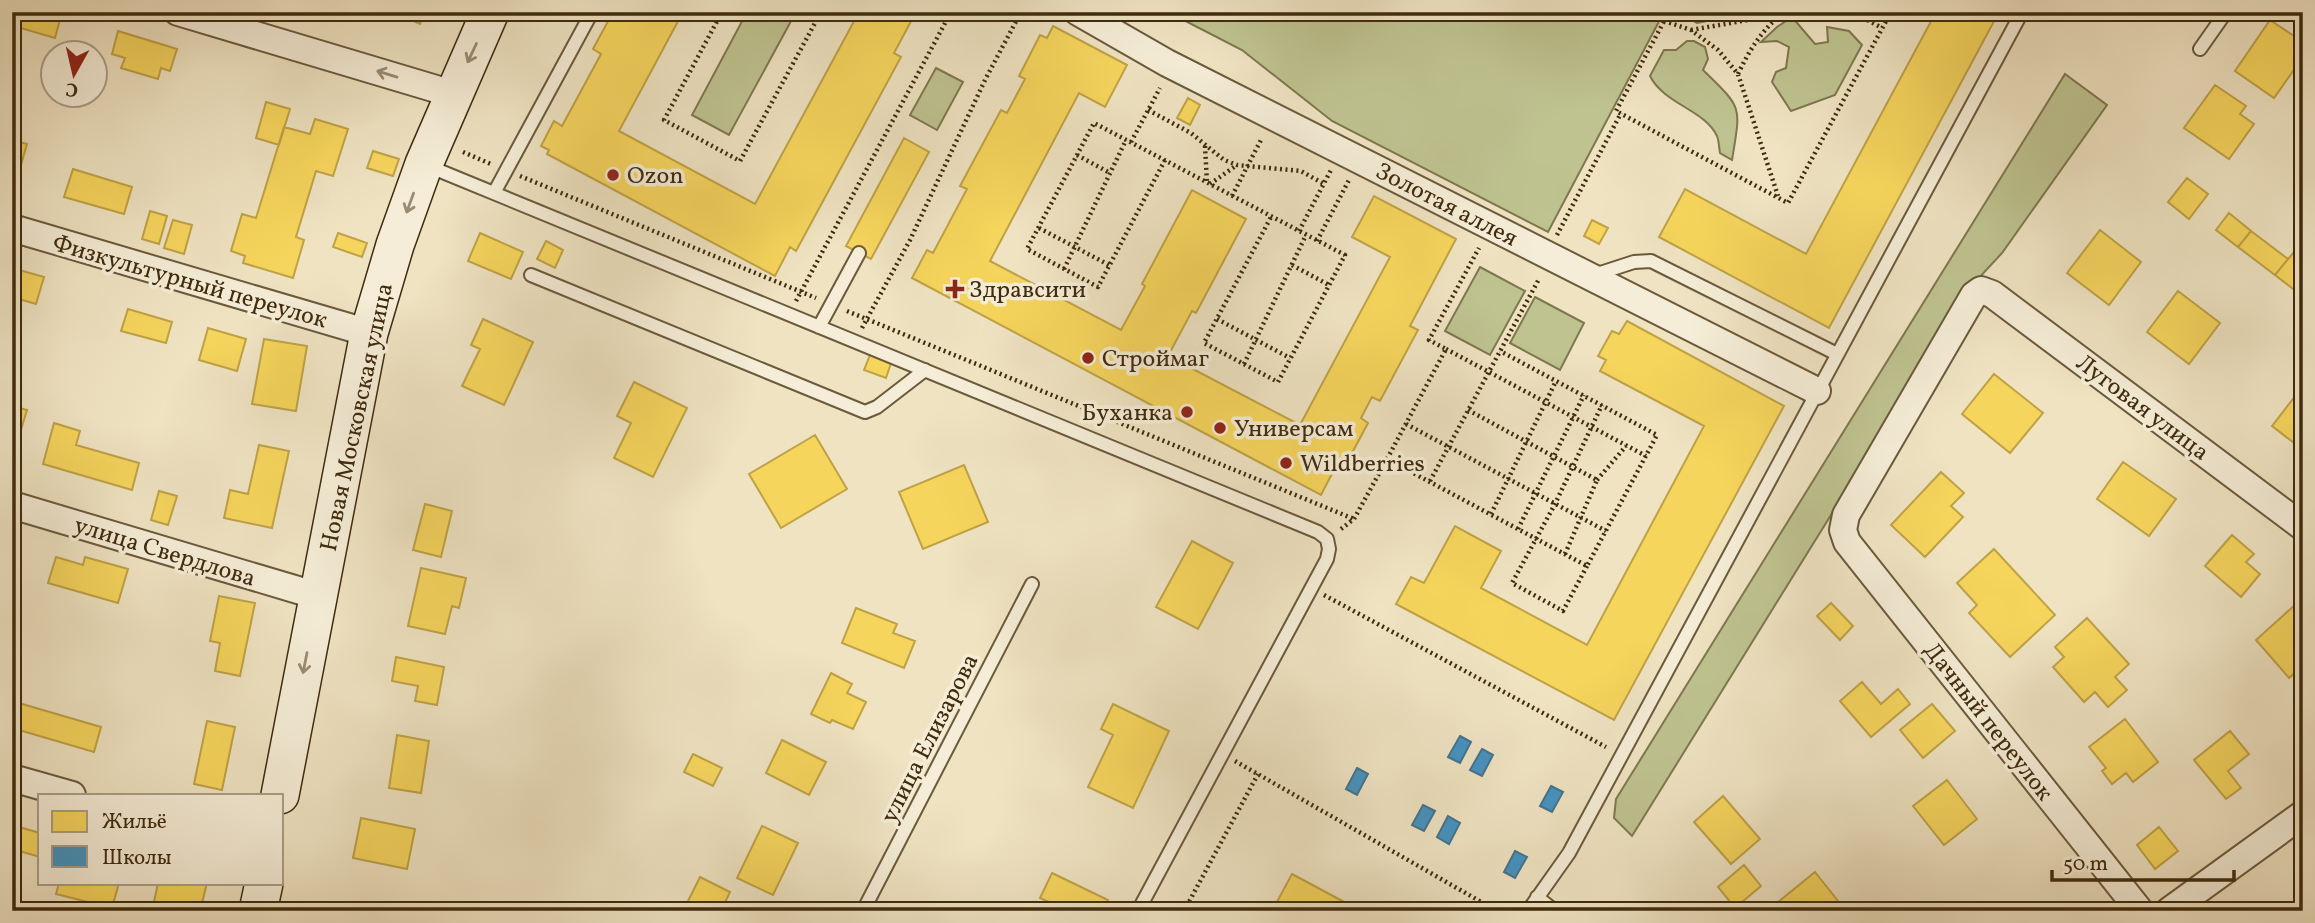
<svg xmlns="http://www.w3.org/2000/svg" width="2315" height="923" viewBox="0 0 2315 923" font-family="Vollkorn,serif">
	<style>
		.green { fill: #bec390; stroke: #7e774f; stroke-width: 2 }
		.homes { fill: #f6d55c; stroke: #bfa245; stroke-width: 2 }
		.schools { fill: #4393c3; stroke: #42748d; stroke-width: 2 }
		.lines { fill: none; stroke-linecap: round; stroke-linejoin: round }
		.lane-casing { stroke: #6b593b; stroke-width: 16 }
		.street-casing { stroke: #6b593b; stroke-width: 30 }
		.secondary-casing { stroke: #3f2b0e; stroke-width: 40 }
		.path { stroke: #3f2b0e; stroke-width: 4.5; stroke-dasharray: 2 3.5; stroke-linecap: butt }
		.lane { stroke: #f5edd7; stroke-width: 12 }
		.street { stroke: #f5edd7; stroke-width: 26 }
		.secondary { stroke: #f5edd7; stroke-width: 37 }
		.oneway { stroke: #9a8c72 }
		.poi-dot { fill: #8f2418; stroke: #f5edd7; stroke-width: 2.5 }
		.labels { text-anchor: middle; stroke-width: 7; stroke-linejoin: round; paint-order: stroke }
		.poi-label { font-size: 24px; fill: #3f2b0e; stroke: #f5edd7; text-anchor: start }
		.street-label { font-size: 24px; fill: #3f2b0e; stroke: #f5edd7 }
	</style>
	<rect width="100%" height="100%" fill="#efe3c2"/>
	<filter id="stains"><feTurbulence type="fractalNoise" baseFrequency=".00286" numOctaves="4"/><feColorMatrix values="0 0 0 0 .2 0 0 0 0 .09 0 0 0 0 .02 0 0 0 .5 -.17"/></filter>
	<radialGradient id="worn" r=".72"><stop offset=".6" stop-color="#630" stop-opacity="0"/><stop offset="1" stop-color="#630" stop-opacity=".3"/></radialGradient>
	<path class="green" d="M747,12H796L729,135L692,115Z
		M1168,12H1664L1548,232L1332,121L1242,50Z
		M1682,12H1753L1697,23L1681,14Z
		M1792,17L1815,44L1828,42L1827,27L1849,31L1862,45L1835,95L1791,111L1772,82L1776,72L1786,68L1789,47L1777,41L1761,42L1777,27Z
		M1687,41H1694L1705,47L1708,59L1703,70C1743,109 1741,105 1732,160L1720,153C1719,148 1719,141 1717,136C1705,110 1664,104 1650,76L1664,50H1676Z
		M936,68L963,82L937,130L910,115Z
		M2065,74L2107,105L2002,253L1976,281L1632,836L1614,818L1616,799Z
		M1480,267L1525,291L1490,355L1445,331Z
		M1535,297L1584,323L1560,370L1510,343Z"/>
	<path class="homes" d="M12,12H62L55,38L14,26L12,31Z
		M393,12H425L420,24Z
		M613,12H683L619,131L755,204L859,12H916L894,53L901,57L796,251L790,247L775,276L547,154L549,150L541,146L554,121L562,126L601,54L593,49Z
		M1936,12H1999L1829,328L1659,237L1685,189L1806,254Z
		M2270,20L2303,42V57L2274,98L2235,71Z
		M1053,26L1127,65L1105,107L1079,93L990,261L1121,330L1145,286L1142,284L1192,190L1246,219L1196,313L1192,311L1168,356L1300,425L1390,257L1352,237L1374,196L1456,239L1410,326L1418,330L1380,401L1372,397L1361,418L1368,423L1343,470L1336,466L1321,495L912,278L927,250L933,253L967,189L960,186L1001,110L1007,113L1025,79L1019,76L1040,35L1047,38Z
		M118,31L177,49L170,71L161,68L158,79L121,68L125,58L112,54Z
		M2215,85L2246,106L2240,114L2254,124L2229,159L2184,128Z
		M1188,98L1200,105L1190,125L1177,118Z
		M266,102L290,109L279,145L256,138Z
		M315,119L348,129L333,176L316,171L296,237L304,240L293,278L243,263L245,256L231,251L242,214L256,218L284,127L310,134Z
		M904,138L929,152L871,259L846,246Z
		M12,140L27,144L17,179L12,178Z
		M373,151L399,159L393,176L367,168Z
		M73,169L132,187L124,214L64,197Z
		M2187,178L2208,194L2189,219L2168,202Z
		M150,211L167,216L159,244L142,239Z
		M2229,213L2251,231L2238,247L2216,230Z
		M173,220L192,225L184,254L164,248Z
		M1592,220L1608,228L1599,244L1584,236Z
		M2100,230L2141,262L2109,305L2067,273Z
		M2251,231L2288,259L2275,275L2238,247Z
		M338,233L367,243L362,257L333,247Z
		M480,233L523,252L511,279L468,261Z
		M546,241L563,250L555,268L537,259Z
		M2294,252L2303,259V286L2297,292L2275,275Z
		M12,268L44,277L36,304L12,297Z
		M2178,291L2220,323L2189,364L2147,332Z
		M128,309L172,322L166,343L121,331Z
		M483,319L533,342L504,405L462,386L480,349L471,345Z
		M1627,321L1784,406L1614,720L1396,604L1411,577L1424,583L1455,526L1501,551L1481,588L1587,645L1704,426L1600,371L1606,360L1598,356L1612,331L1619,334Z
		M208,328L246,339L237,371L199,360Z
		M264,339L307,346L296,411L252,404Z
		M870,355L891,363L886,378L864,370Z
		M1994,374L2043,413L2010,453L1962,414Z
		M634,382L687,408L653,477L614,458L631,423L617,416Z
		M2303,386V450L2272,426Z
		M12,406L27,410L14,453H12Z
		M54,423L80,431L76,445L139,463L132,490L43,464Z
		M815,435L847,489L781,528L749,474Z
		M259,445L289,451L272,528L224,518L230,490L248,494Z
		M2123,462L2176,499L2149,536L2097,499Z
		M964,465L988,522L923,549L899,492Z
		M1941,472L1964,493L1951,506L1963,517L1925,557L1891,525Z
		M159,491L177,496L168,525L151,520Z
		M425,504L452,511L441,557L413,550Z
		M2232,535L2254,554L2246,562L2260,574L2241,597L2205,566Z
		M1192,541L1233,563L1198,629L1156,607Z
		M1994,549L2055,615L2010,657L1969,613L1977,605L1957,583Z
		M56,557L83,565L85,557L128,569L118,603L48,583Z
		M421,568L466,578L459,608L452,606L445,634L408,626Z
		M219,596L255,603L240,676L215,671L220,643L210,641Z
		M1831,603L1853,626L1840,640L1817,616Z
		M2296,604L2303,611V665L2289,678L2256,640Z
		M856,608L897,624L893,633L915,641L904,668L842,643Z
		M2087,618L2129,664L2115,677L2127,690L2108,707L2095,692L2084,702L2053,667L2064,657L2055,647Z
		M396,657L444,667L437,705L415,701L418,686L392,681Z
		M831,673L852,684L847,693L866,702L853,729L832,720L830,723L811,714Z
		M1862,682L1881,704L1898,689L1910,704L1871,737L1840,701Z
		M12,701L101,727L94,752L12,728Z
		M1113,704L1169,731L1133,808L1088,787L1113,735L1101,729Z
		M1932,704L1955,731L1923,758L1900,730Z
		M2125,719L2158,762L2133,782L2126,773L2112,784L2102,771L2106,768L2089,747Z
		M207,721L235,727L222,790L194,784Z
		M2230,731L2249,754L2228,771L2241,788L2226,799L2194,760Z
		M397,735L429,741L421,793L389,788Z
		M782,740L826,762L809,795L766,773Z
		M693,754L722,768L713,786L684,772Z
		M1947,780L1977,819L1944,845L1913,806Z
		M1723,796L1760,839L1731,864L1694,822Z
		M361,818L415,829L407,869L353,858Z
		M12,825L40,833V857L12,849Z
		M762,826L798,843L773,895L737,878Z
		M2159,827L2178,851L2155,869L2137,845Z
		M1744,865L1761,886L1735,908L1718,887Z
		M1815,872L1846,911H1775L1772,907Z
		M1052,873L1108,900L1103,911H1045L1049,902L1040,898Z
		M1292,874L1361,911H1272Z
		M700,877L730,892L721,911H683Z
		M59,883H119L112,908L56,894Z
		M158,883H207L200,911H152Z"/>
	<path class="schools" d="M1460,736L1471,742L1460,763L1448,757Z
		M1482,749L1493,755L1482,776L1470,770Z
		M1357,768L1368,774L1357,795L1346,789Z
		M1551,786L1563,792L1552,812L1540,806Z
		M1423,805L1435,811L1424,831L1412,825Z
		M1448,816L1460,823L1449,844L1437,837Z
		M1515,851L1527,857L1515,878L1504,872Z"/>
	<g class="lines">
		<g class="lane-casing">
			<path id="lane" d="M2200,49L2226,12
				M428,166L1318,532L1327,539L1329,549L1327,559L1138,911
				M494,193L592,12
				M531,275L865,412L877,407L925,370
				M1594,275L1634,262L1651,261L1837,354
				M819,327L859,253
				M1537,897L1555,911
				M863,911L1032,584
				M1528,911L1569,853L2022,12"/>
		</g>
		<g class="street-casing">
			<path id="street" d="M178,12L453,94
				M1078,12L1167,63L1817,391
				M12,228L369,333
				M12,505L318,596
				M12,778L72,795
				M2140,911L1847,542L1843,530L1846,515L1974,295L1981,290L1992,294L2303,527
				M2169,911L2303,814"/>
		</g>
		<g class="secondary-casing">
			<path id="secondary" d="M280,795L369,333L395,245L424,164L490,12
				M258,911L264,883"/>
		</g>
		<path class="path" d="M722,12L664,120L740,161L821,12
			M1669,12L1616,111L1788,203L1891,12
			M1853,12L1882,28
			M1664,21L1691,30L1718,50L1738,74L1778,196
			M1691,30L1793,12
			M1738,74C1749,51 1760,33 1779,16
			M1148,110L1191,133L1224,160L1237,165L1301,171L1324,184
			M1131,142L1160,88
			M1205,146L1207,183
			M463,152L493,165
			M1077,155L1110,173
			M1165,160L1098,287L1027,249L1094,123L1345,255L1278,382L1204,343L1271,217
			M520,176L816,298
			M1210,184L1237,165
			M1232,196L1262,138
			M1039,228L1109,265
			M1299,231L1331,170
			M1557,235L1621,113
			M1317,241L1349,180
			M1292,265L1329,285
			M1064,269L1126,140
			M796,301L951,12
			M847,311L1354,519
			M1217,319L1290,358
			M862,328L910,240L986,78L1021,12
			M1446,349L1646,456
			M1244,364L1306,235
			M1468,410L1597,480L1565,554
			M1406,424L1606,531
			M1387,459L1446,349L1429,340L1479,248
			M1597,480L1626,446
			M1430,481L1539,279
			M1491,514L1556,381
			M1341,529L1354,519L1387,459L1587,566L1657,435L1500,351
			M1518,529L1584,395
			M1587,566L1563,611L1512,583L1555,504L1602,405
			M1324,595L1606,747
			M1235,761L1497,911
			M1184,911L1258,774
			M1478,911L1483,903"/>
		<use href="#lane" class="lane"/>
		<use href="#street" class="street"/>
		<use href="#secondary" class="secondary"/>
	</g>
	<defs><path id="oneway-shaft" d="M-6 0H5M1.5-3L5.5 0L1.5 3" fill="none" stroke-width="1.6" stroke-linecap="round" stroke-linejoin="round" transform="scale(1.75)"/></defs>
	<g class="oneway">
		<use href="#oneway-shaft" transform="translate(472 53) rotate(115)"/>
		<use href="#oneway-shaft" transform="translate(387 74) rotate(-163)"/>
		<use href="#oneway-shaft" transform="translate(410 203) rotate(110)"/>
		<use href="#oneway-shaft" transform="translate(305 663) rotate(101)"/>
	</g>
	<g class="poi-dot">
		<circle cx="613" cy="175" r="7"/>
		<path d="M951.5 278.5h7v7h7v7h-7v7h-7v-7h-7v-7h7z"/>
		<circle cx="1088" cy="358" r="7"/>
		<circle cx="1187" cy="412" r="7"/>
		<circle cx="1220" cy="428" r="7"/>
		<circle cx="1286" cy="463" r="7"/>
	</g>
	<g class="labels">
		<g class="poi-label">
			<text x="627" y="183">Ozon</text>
			<text x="969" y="297">Здравсити</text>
			<text x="1102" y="366">Строймаг</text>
			<text x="1173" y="420" text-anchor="end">Буханка</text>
			<text x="1234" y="436">Универсам</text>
			<text x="1300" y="471">Wildberries</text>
		</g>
		<g class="street-label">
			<text transform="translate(1447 204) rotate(27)" y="8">Золотая аллея</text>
			<text transform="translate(190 281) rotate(16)" y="8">Физкультурный переулок</text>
			<text transform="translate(2143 407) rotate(37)" y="8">Луговая улица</text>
			<text transform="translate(356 417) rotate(-78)" y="8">Новая Московская улица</text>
			<text transform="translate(165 551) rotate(17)" y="8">улица Свердлова</text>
			<text transform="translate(1989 721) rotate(52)" y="8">Дачный переулок</text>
			<text transform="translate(929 738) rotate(-63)" y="8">улица Елизарова</text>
		</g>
	</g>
	<rect width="2315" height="923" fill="none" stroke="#efe3c2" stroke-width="42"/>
	<rect x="14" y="14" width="2287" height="895" fill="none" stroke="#3f2b0e" stroke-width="3.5"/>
	<rect x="21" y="21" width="2273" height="881" fill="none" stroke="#3f2b0e" stroke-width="2"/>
	<rect x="38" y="794" width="245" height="91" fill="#f5edd7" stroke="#ac9f87" stroke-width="2"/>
	<rect x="52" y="811" width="35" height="21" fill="#f6d55c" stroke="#ac9f87" stroke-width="2"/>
	<text x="102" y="828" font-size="21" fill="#3f2b0e">Жильё</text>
	<rect x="52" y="846" width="35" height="21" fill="#4393c3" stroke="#ac9f87" stroke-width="2"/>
	<text x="102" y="864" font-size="21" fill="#3f2b0e">Школы</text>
	<g transform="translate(74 74) rotate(188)"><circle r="33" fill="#f5edd7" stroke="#ac9f87" stroke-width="2"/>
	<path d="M0-5L12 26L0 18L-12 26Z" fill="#8f2418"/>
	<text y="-10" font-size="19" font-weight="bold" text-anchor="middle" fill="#3f2b0e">С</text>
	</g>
	<path d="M2052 870v10h182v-10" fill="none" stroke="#3f2b0e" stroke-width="3.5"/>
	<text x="2063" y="870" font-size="21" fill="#3f2b0e" stroke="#f5edd7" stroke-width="5" paint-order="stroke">50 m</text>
	<rect width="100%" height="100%" filter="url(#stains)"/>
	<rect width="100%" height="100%" fill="url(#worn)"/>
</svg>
